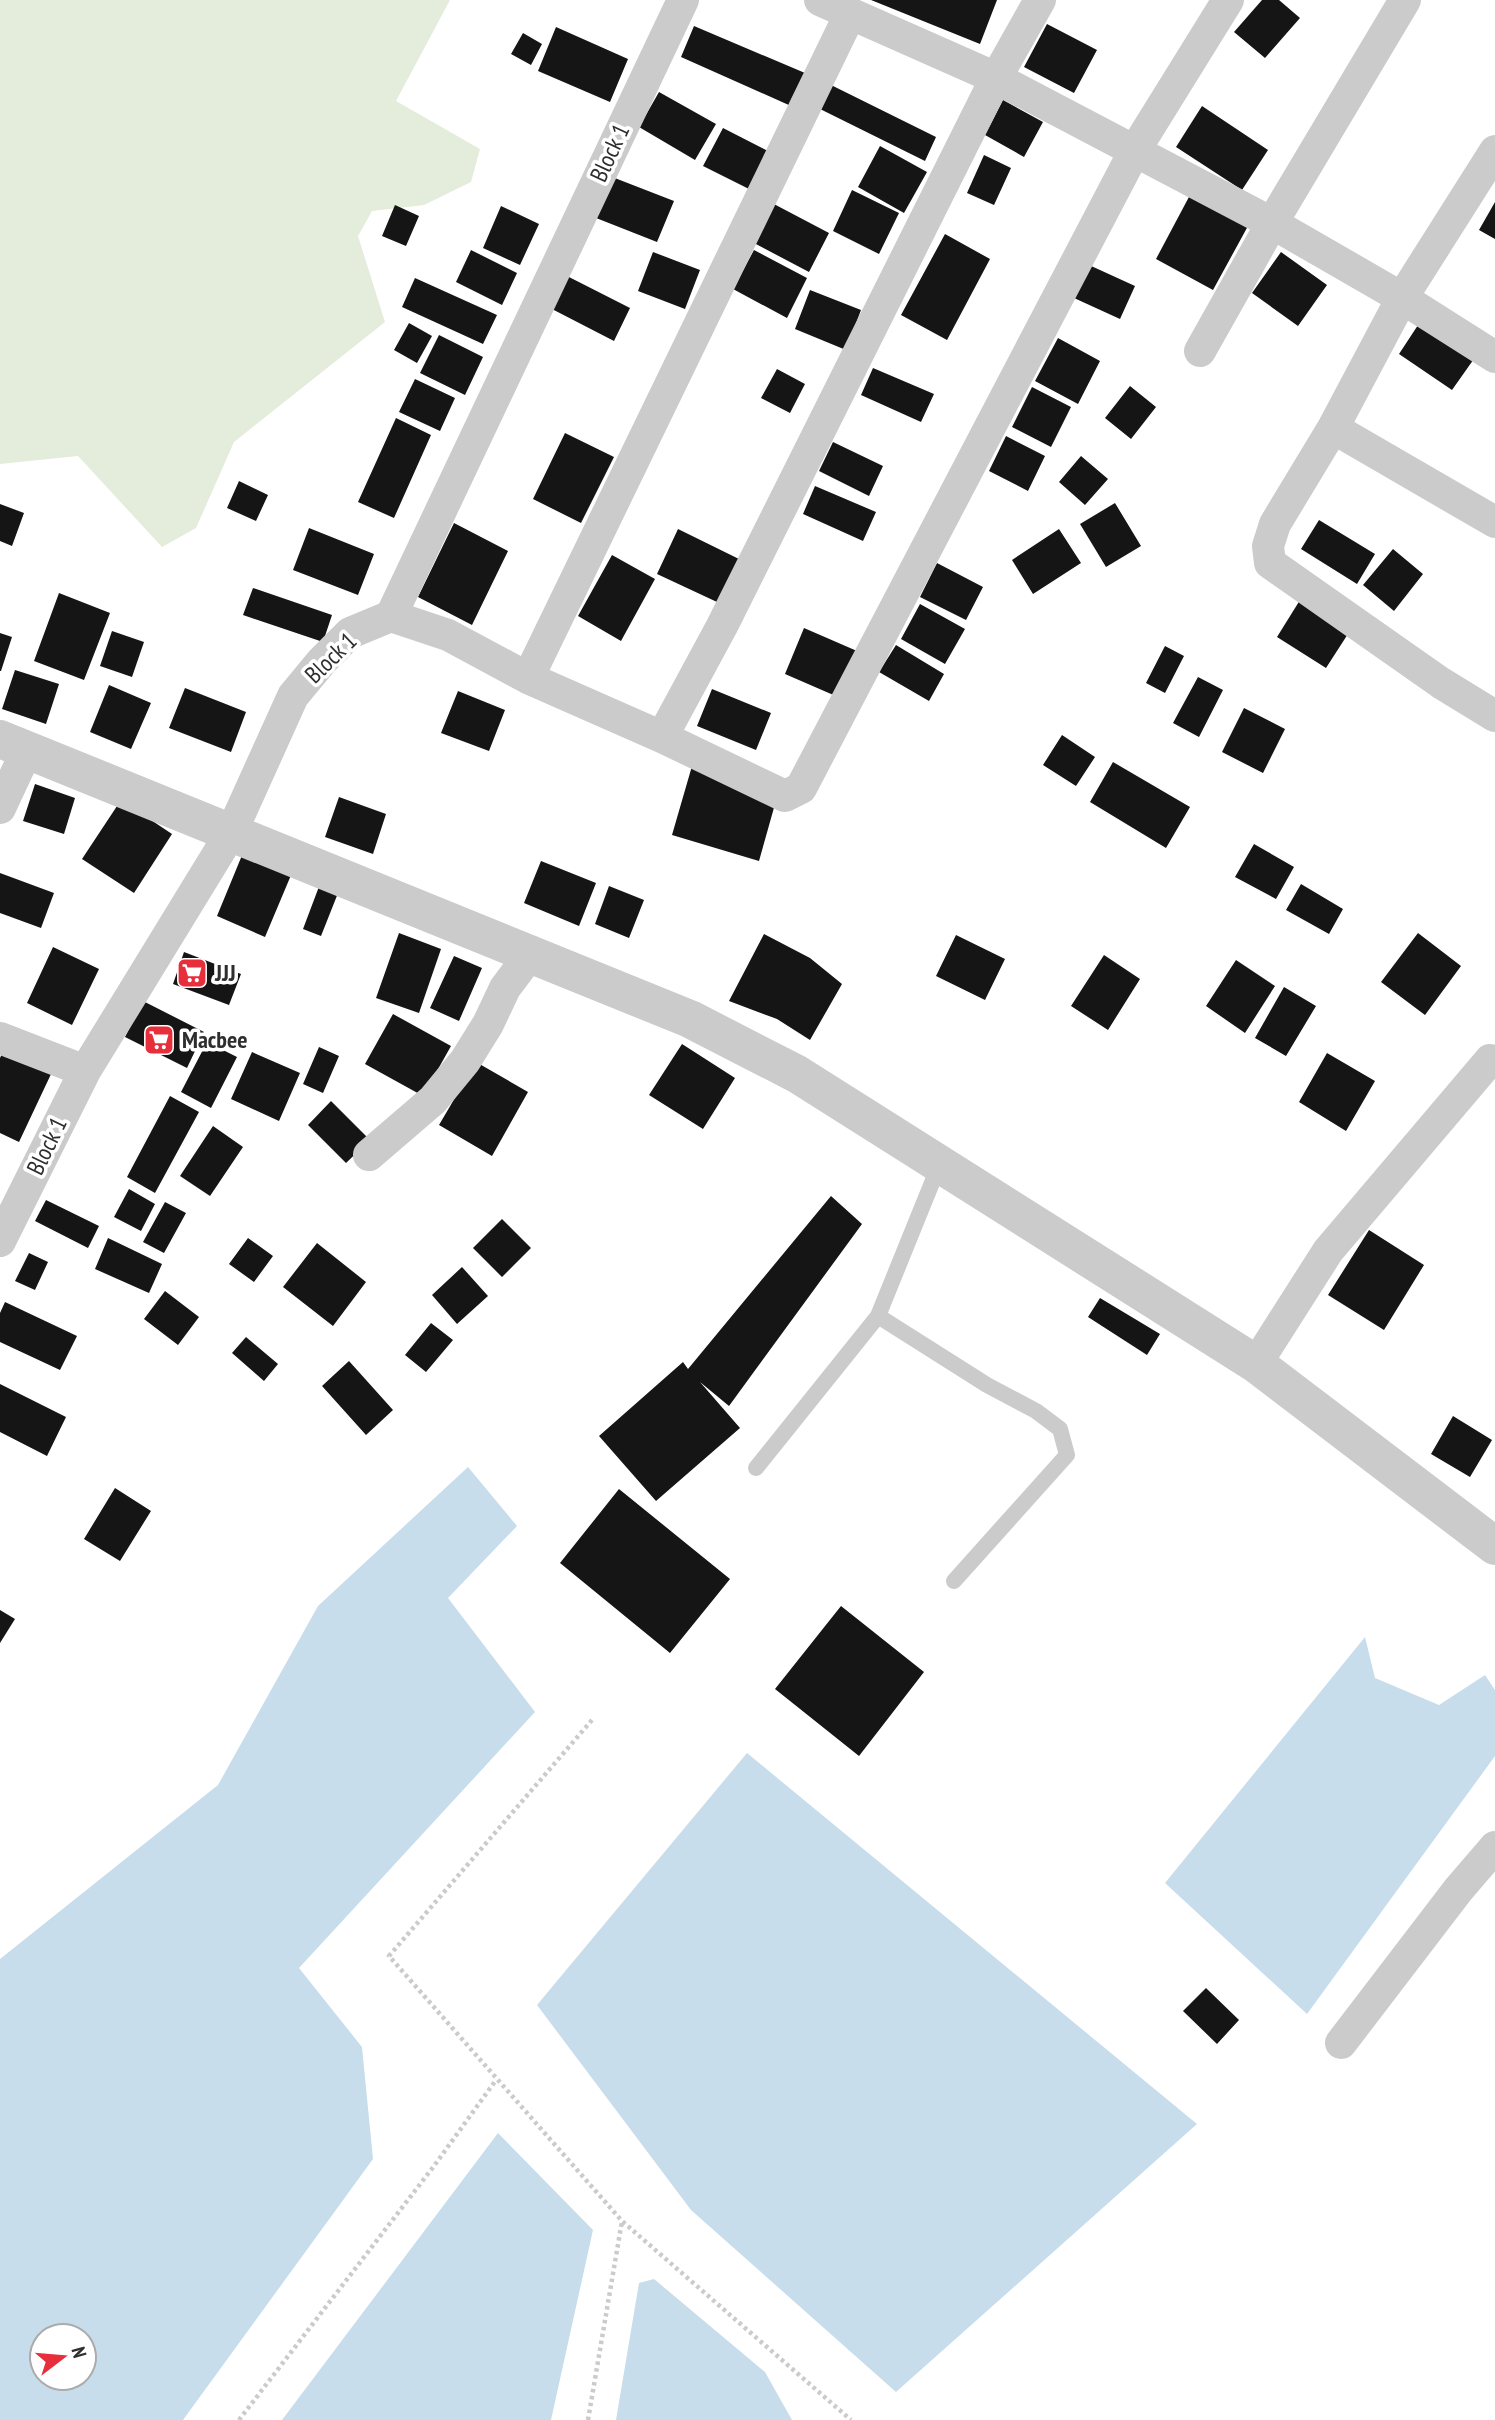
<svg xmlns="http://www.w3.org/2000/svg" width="1495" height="2420" viewBox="0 0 1495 2420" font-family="'PT Sans Narrow',sans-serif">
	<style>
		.green { fill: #e4ecdc }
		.water { fill: #c7ddec; fill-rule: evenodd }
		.building { fill: #151515 }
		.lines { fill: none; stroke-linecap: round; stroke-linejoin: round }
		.path { stroke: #cbcbcb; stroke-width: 4.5; stroke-dasharray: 3.5 3.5; stroke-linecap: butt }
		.service { stroke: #cbcbcb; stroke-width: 16 }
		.minor { stroke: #cbcbcb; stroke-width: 32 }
		.tertiary { stroke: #cbcbcb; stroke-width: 38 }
		.labels { text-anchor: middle; stroke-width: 7; stroke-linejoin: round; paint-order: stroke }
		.street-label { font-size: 24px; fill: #2e2e2e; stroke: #fff }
		.poi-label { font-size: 24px; font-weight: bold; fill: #2e2e2e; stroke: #fff; text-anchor: start }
	</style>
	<rect width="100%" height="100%" fill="#fff"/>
	<path class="green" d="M0,0H450L396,101L480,149L471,182L424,205L372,211L358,236L385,322L234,442L196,528L162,547L78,456L0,464Z"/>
	<path class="water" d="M468,1467L517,1526L448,1598L535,1712L299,1968L362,2047L373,2159L183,2420H0V1959L218,1785L318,1606ZM42,2336H84V2378H42Z
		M1365,1637L1375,1678L1439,1705L1485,1675L1495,1690V1756L1307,2014L1165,1883Z
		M747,1753L1197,2124L896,2392L691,2210L537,2005Z
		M498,2133L593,2230L551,2420H282Z
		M654,2279L765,2372L792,2420H616L639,2283Z"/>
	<path class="building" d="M871,0H997L980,44Z
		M1262,0H1279L1300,18L1265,58L1234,32Z
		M1047,24L1097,50L1074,93L1024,67Z
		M694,26L805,73L791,106L681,57Z
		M556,27L628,59L610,102L538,71Z
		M523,33L542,44L531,65L511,54Z
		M829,84L936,137L925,161L818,108Z
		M659,92L716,124L695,160L639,127Z
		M1003,100L1043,122L1024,157L985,135Z
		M1202,106L1268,150L1242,190L1176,147Z
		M723,128L772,153L753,191L703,166Z
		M880,146L927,172L904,213L858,187Z
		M984,155L1011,168L994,205L967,193Z
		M607,175L674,201L657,242L591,216Z
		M852,190L899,213L879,254L833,231Z
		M1190,195L1248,226L1213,290L1156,259Z
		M1495,202V239L1479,230Z
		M772,203L829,233L809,272L752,242Z
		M395,205L419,216L406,246L382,236Z
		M501,206L539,224L520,265L483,248Z
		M945,234L990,259L947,340L901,315Z
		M471,250L517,273L502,305L456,282Z
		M754,250L807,278L787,318L733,289Z
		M653,252L700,270L685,309L638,291Z
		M1281,252L1327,285L1298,326L1252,293Z
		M1089,265L1135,286L1120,319L1074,298Z
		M567,276L630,308L614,341L550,308Z
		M415,278L497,315L483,344L402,307Z
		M810,290L861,310L846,350L795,329Z
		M1422,319L1476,356L1452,390L1399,354Z
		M409,323L432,336L417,363L394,350Z
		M439,335L483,357L465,395L420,373Z
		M1058,338L1100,361L1078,404L1035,381Z
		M873,368L934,394L921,422L861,395Z
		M777,369L805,384L790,413L761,398Z
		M415,379L455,398L440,431L399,412Z
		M1130,386L1156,407L1131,439L1105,418Z
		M1032,387L1071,407L1051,447L1012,427Z
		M396,418L431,435L394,518L358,502Z
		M565,433L614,457L581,523L533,499Z
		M1006,436L1045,456L1028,491L989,471Z
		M833,442L883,466L869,496L819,471Z
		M1081,456L1108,479L1085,505L1059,482Z
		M239,481L268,495L256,521L227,508Z
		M815,486L876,512L863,541L803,514Z
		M1115,503L1141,546L1106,567L1080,524Z
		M0,504L24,513L12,546L0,541Z
		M1319,520L1375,554L1357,584L1301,549Z
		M454,523L508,551L472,625L418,597Z
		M309,528L374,554L358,595L293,570Z
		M678,529L739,559L717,602L657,574Z
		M1059,529L1081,563L1033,594L1012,560Z
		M1393,549L1423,574L1394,611L1363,585Z
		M612,555L655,579L621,641L578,616Z
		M937,563L983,587L966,620L920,597Z
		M253,588L332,615L323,642L243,615Z
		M1305,592L1355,623L1326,668L1277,637Z
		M59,593L110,613L84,680L34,661Z
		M920,604L965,629L945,664L901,639Z
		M804,628L857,651L838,697L785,674Z
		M112,631L144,642L132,677L100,666Z
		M0,633L12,637L1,671H0Z
		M896,645L944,674L929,701L879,672Z
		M1165,646L1184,656L1165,693L1146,683Z
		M15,670L59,684L46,724L2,709Z
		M1198,677L1223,690L1199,737L1173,723Z
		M109,685L151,703L131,749L90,732Z
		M185,688L246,712L231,752L169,728Z
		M712,689L771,713L756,750L697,726Z
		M458,691L505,710L489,751L441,733Z
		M1244,708L1285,729L1263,773L1222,752Z
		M1062,735L1095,757L1076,786L1043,765Z
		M1113,762L1190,807L1166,848L1090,802Z
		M692,766L777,797L759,861L672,835Z
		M35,784L75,798L64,834L23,821Z
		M339,797L386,814L373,854L325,837Z
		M121,800L172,834L134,893L82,859Z
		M1254,844L1294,867L1276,899L1235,877Z
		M245,848L294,868L265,937L217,916Z
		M541,861L596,883L579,926L524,903Z
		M0,873L54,893L41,928L0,913Z
		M323,876L342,883L321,936L303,929Z
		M1301,884L1343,909L1329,934L1286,910Z
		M609,886L644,900L629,938L595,924Z
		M399,933L441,949L419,1013L376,998Z
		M1418,933L1461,966L1425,1015L1381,982Z
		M764,934L810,958L842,984L810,1040L777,1019L729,1001Z
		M956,935L1005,959L985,1000L936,976Z
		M53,947L99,969L72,1025L27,1003Z
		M184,952L241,974L229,1005L173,984Z
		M1104,955L1140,979L1108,1030L1071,1006Z
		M454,956L482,968L459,1021L430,1008Z
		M1236,960L1275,986L1245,1033L1206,1006Z
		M1284,987L1316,1006L1286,1056L1255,1038Z
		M143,1001L204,1032L187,1068L125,1037Z
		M393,1014L451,1046L423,1096L365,1064Z
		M207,1042L237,1057L211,1108L181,1092Z
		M682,1044L735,1078L703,1129L649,1095Z
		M319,1047L339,1056L323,1093L303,1084Z
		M4,1049L52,1072L19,1142L0,1133V1058Z
		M252,1052L300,1073L279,1121L231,1099Z
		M1327,1053L1375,1081L1346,1131L1299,1102Z
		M476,1062L528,1092L492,1156L439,1125Z
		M170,1096L199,1112L155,1193L127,1177Z
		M331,1101L370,1140L346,1163L308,1125Z
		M213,1126L243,1147L210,1196L180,1176Z
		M129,1189L155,1204L141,1231L114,1217Z
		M831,1196L862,1224L729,1406L700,1382L740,1428L656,1501L599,1436L683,1362L688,1369Z
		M46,1200L99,1226L88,1248L35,1221Z
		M165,1202L186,1213L164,1253L143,1242Z
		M502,1219L531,1248L502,1277L473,1248Z
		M1369,1230L1424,1265L1384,1330L1328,1295Z
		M108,1238L162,1264L149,1293L95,1269Z
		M248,1238L273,1256L254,1282L229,1264Z
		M317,1243L366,1282L333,1326L283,1287Z
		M29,1253L48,1262L35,1290L15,1281Z
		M462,1267L488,1296L457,1324L432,1295Z
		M165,1291L199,1317L178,1345L144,1319Z
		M1100,1298L1160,1334L1147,1355L1088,1317Z
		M5,1302L77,1336L60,1370L0,1342V1313Z
		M431,1323L453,1340L426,1372L405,1355Z
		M246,1337L278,1364L264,1381L232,1353Z
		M349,1361L393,1410L366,1435L322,1386Z
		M0,1384L66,1417L47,1456L0,1432Z
		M1453,1416L1492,1440L1470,1477L1431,1454Z
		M115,1488L151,1511L120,1561L84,1539Z
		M619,1489L730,1579L670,1653L560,1563Z
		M841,1606L924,1672L859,1756L775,1689Z
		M0,1610L15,1619L0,1643Z
		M1206,1988L1239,2020L1217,2044L1183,2011Z"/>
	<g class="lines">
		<path class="path" d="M592,1720L389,1956L622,2221L851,2420
			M239,2420L434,2166L496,2080
			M588,2420L622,2221"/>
		<path class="service" d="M878,1316L987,1385L1036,1411L1060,1429L1067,1455L954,1581
			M756,1468L878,1316L940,1163"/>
		<path class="minor" d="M820,0L996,78L1272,223L1402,298L1495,357
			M1495,151L1402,298L1333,428L1275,524L1268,546L1270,563L1441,683L1495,716
			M1200,351L1272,223L1405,0
			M1333,428L1495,522
			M391,616L448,635L528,678L662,737L785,796L801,788L1135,150L1228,0
			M528,678L850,14
			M662,737L722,626L996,78L1040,0
			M0,808L27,750
			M0,1038L85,1071
			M369,1155L433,1100L465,1061L488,1024L505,988L532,952
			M0,1241L85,1071L232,831L293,696L322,661L350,633L391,616L683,0
			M1256,1364L1328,1251L1490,1060
			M1341,2043L1458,1890L1495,1847"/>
		<path class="tertiary" d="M0,739L690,1019L797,1074L1256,1364L1495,1546"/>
	</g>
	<defs>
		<g id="supermarket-square" transform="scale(1.575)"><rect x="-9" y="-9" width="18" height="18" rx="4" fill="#e72e3b" stroke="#fff"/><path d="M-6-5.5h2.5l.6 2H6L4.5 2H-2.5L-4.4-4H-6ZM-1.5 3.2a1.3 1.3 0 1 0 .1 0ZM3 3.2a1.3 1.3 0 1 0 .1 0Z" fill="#fff"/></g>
	</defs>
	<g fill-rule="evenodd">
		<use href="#supermarket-square" x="192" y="973"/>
		<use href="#supermarket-square" x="159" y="1040"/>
	</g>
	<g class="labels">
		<g class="street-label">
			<text transform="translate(610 153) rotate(-65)" y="8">Block 1</text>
			<text transform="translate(331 658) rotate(-44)" y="8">Block 1</text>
			<text transform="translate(47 1146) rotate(-64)" y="8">Block 1</text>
		</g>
		<g class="poi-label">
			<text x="215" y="981">JJJ</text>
			<text x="182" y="1048">Macbee</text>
		</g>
	</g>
	<g transform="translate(63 2357) rotate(74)"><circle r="33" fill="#ffffff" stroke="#ababab" stroke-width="2"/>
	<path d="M0-5L12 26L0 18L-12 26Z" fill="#e72e3b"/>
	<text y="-10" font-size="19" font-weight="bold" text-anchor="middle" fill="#2e2e2e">N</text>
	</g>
</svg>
